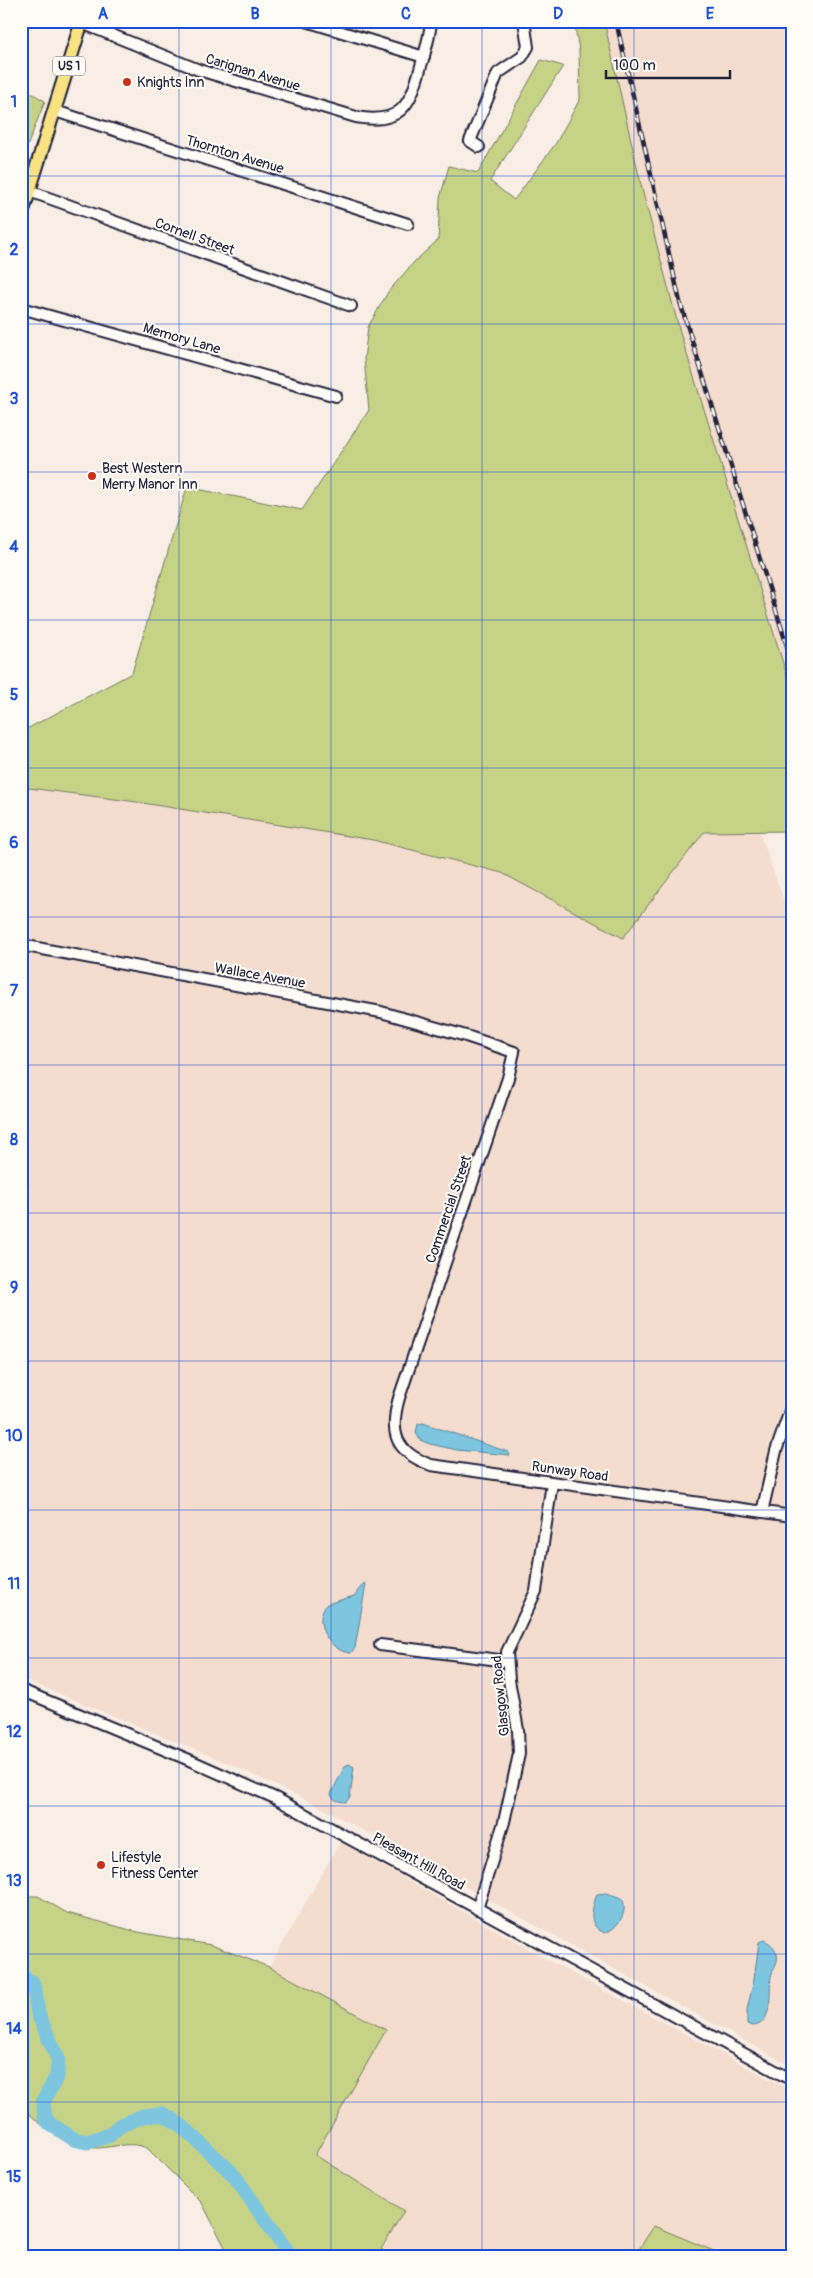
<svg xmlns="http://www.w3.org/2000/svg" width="813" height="2278" viewBox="0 0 813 2278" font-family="Pangolin,sans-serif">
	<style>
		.built { fill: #f4ddcf }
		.green { fill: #c6d387; stroke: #747a61 }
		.water { fill: #7ec6df; stroke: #59849d }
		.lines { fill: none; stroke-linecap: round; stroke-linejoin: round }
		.river { stroke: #7ec6df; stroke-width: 15 }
		.minor-casing { stroke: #22223b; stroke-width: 14 }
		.major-casing { stroke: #22223b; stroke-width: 16 }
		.minor { stroke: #fdfcf7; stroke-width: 10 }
		.major { stroke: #f8e281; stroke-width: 12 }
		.rail-casing { stroke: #22223b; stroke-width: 4.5 }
		.rail { stroke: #fdfcf7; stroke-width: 2.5; stroke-dasharray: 8; stroke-linecap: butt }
		.grid { fill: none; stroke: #1d4ed8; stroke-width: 1; stroke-opacity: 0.55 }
		.poi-dot { fill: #c8321e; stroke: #fdfcf7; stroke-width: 2 }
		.labels { text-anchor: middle; stroke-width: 4; stroke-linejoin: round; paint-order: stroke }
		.shield { fill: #fdfcf7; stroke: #646373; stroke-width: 1 }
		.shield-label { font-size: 12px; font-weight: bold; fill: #22223b }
		.street-label { font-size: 14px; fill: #22223b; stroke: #fdfcf7 }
		.poi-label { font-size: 14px; fill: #22223b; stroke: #fdfcf7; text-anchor: start }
		.neatline { fill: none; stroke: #1d4ed8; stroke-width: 2 }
		.grid-label { font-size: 16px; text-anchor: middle; font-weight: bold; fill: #1d4ed8 }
	</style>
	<rect width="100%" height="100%" fill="#f9eee5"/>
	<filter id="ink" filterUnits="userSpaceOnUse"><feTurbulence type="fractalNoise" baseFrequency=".02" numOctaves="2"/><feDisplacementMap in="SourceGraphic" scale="10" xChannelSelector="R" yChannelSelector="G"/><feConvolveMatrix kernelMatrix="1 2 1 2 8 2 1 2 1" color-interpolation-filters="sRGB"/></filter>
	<g filter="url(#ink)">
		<path class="built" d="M595,21H792V793Z
			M742,783L792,923V2067L317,1805L232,1765L21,1678V1280L30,1189L21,1188V787L130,801L373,840L502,873L623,938Z
			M340,1842L557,1965L792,2091V2257H728L654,2226L634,2257H393L381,2250L404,2211L315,2155L386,2030L269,1967Z"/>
		<path class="green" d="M574,21H604L642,189L680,332L792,692V831L704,832L623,938L502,873L373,840L130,801L21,787V732L132,673L187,487L302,510L369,410L364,359L368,327L388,292L414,262L438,240L440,198L449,166L478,173L541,60L563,66L490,181L514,200L556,143L580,99L579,50Z
			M21,87L45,101L21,162Z
			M27,1896H38L67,1913L138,1932L211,1945L269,1967L386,2030L315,2155L404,2211L381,2249L393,2257H230L202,2203L147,2148C131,2141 115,2147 98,2148C63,2148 46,2128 21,2107V1898Z
			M654,2226L728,2257H634Z"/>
		<path class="water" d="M423,1423L508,1452L510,1455L457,1450L430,1444L420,1440L416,1433L418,1424Z
			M364,1583L366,1584L355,1648L351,1653C329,1652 311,1621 327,1604L354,1596Z
			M349,1764L354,1767L350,1797L346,1802C340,1802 332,1800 331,1794L345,1766Z
			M606,1893L622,1898C629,1912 618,1928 605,1933C586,1926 592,1909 597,1894Z
			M764,1940C770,1943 775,1947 777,1954C779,1962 773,1969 771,1976C769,1990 774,2026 752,2026L747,2024V2010L754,1979L759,1942Z"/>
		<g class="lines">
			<path class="river" d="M21,1977L32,1982L35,1991L38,2014L58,2059L57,2076L43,2102L45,2117L50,2124L74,2139L87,2142L110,2135L119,2126L143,2116L162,2114L170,2118L183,2127L234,2175L291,2257"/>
			<g class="minor-casing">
				<path id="minor" d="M306,21L424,57
					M82,23L199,70L356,117C401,125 410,106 421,66C425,52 430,37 431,21
					M55,111L408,224
					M479,147L470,141L498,73L522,57L528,47L524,21
					M29,191L351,306
					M21,308L336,396
					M21,945L381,1012L466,1036L514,1052L508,1078L399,1398C389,1433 395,1452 431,1465L792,1516
					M762,1512L776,1451L792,1405
					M380,1645L507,1661
					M21,1690L187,1759L275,1798L792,2080
					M477,1909L504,1822L519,1754L518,1730L509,1680L507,1652L536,1591L552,1483"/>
			</g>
			<g class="major-casing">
				<path id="major" d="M21,217L82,21"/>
			</g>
			<use href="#minor" class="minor"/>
			<use href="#major" class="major"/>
			<g class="rail-casing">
				<path id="rail" d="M616,21L680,302L792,662"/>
			</g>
			<use href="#rail" class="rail"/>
		</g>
	</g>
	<path class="grid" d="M179,21V2257M331,21V2257M482,21V2257M634,21V2257M21,176H792M21,324H792M21,472H792M21,620H792M21,768H792M21,917H792M21,1065H792M21,1213H792M21,1361H792M21,1510H792M21,1658H792M21,1806H792M21,1954H792M21,2102H792"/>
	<g class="poi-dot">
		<circle cx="127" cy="82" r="5"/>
		<circle cx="92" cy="476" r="5"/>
		<circle cx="101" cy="1865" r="5"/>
	</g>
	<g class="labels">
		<rect class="shield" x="53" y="56.5" width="32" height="19" rx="4"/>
		<g class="shield-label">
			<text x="69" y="70">US 1</text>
		</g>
		<g class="street-label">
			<text transform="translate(253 72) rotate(17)" y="5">Carignan Avenue</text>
			<text transform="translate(235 154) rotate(17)" y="5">Thornton Avenue</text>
			<text transform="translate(195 236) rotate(20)" y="5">Cornell Street</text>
			<text transform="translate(182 338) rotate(16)" y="5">Memory Lane</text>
			<text transform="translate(260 975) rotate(10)" y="5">Wallace Avenue</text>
			<text transform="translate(448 1209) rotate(-71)" y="5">Commercial Street</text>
			<text transform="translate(570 1471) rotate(8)" y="5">Runway Road</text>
			<text transform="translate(500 1696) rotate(-96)" y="5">Glasgow Road</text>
			<text transform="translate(419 1861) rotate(29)" y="5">Pleasant Hill Road</text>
		</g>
		<g class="poi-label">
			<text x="137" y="87">Knights Inn</text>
			<text x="102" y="473">Best Western<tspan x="102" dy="16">Merry Manor Inn</tspan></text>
			<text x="111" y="1862">Lifestyle<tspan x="111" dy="16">Fitness Center</tspan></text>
		</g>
	</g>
	<rect width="813" height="2278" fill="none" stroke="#fdfcf7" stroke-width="55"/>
	<path d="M606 70v8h124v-8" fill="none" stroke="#22223b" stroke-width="2.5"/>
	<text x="613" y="70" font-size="15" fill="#22223b" stroke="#fdfcf7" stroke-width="4" paint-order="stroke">100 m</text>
	<rect x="28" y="28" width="758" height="2222" class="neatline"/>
	<g class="grid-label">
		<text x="103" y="19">A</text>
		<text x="255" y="19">B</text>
		<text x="406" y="19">C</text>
		<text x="558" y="19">D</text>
		<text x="710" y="19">E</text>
		<text x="14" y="107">1</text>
		<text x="14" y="255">2</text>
		<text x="14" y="404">3</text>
		<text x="14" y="552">4</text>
		<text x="14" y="700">5</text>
		<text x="14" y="848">6</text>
		<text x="14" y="996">7</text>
		<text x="14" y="1145">8</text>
		<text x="14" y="1293">9</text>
		<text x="14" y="1441">10</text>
		<text x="14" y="1589">11</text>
		<text x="14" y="1737">12</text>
		<text x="14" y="1886">13</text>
		<text x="14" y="2034">14</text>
		<text x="14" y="2182">15</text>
	</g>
</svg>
